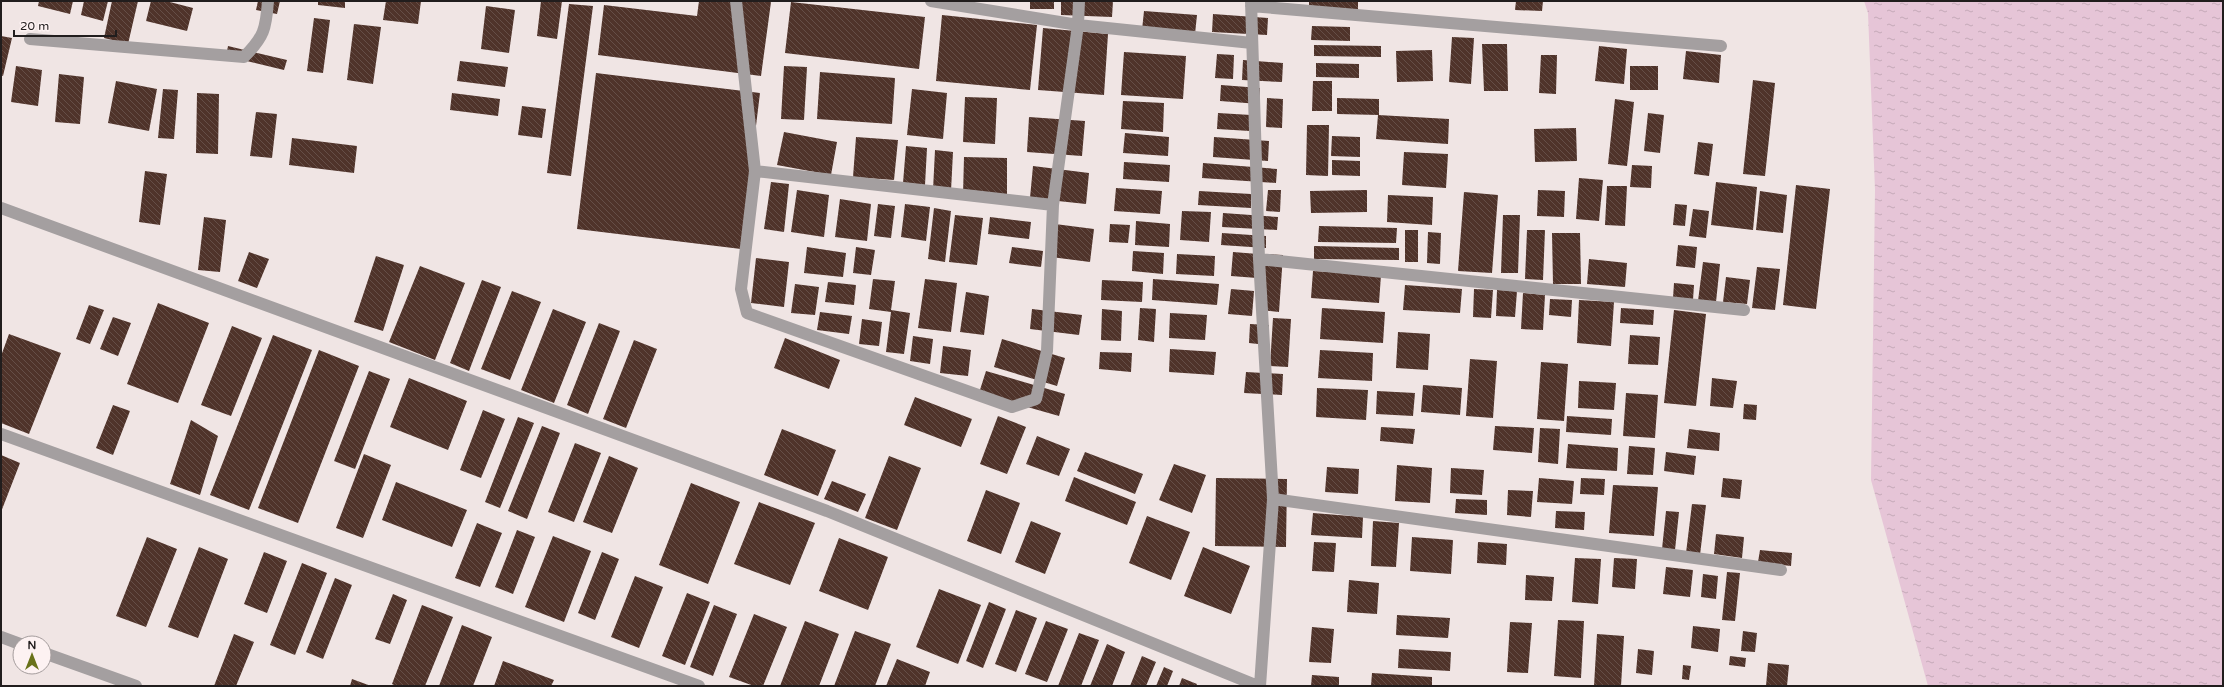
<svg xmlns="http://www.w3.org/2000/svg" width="2224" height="687" viewBox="0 0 2224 687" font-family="'Varela Round',sans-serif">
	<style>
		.water { fill: url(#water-ripples) }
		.building { fill: url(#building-back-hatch) }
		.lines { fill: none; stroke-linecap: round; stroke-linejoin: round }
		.minor { stroke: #a49fa0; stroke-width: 12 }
	</style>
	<defs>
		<pattern id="water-ripples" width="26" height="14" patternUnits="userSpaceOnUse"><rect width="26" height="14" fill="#e6c5d7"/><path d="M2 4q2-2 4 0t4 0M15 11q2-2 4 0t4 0" fill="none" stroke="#c5a9b8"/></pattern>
		<pattern id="building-back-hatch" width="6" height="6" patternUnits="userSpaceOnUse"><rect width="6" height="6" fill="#4f332a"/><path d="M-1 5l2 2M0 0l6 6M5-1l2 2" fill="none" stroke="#654e47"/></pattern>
	</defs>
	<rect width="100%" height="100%" fill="#f0e5e4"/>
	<path class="water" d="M1864,1H2223V686H1928L1871,480L1875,190L1868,13Z"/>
	<path class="building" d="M39,1H73L70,14L38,6Z
		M84,1H108L103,21L81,15Z
		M112,1H138L128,44L104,38Z
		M151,1H166L193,8L187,31L146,21Z
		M258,1H280L277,14L256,10Z
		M318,1H345V8L318,5Z
		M386,1H421L418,24L383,20Z
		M541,1H562L557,39L537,36Z
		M699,1L771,2L761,76L598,55L604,5L697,16Z
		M1030,1H1054V9H1030Z
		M1061,1H1113L1112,17L1061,15Z
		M1309,1H1358V11L1309,10Z
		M1516,1H1543L1542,11L1515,10Z
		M791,2L925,17L919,69L785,53Z
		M569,4L593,6L571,176L547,173Z
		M486,6L515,10L509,53L481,49Z
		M1144,11L1197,15L1195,34L1142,30Z
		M1213,14L1268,18L1267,35L1212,32Z
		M942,15L1037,25L1030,90L936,81Z
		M314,18L330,20L323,73L307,71Z
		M354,24L381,27L373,84L347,80Z
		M1312,26L1350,27V41L1311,40Z
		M1043,28L1108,34L1104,95L1038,90Z
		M1,36L12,38L3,76L1,75Z
		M1452,37L1474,38L1471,84L1449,82Z
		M1482,44H1507L1508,91H1484Z
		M1314,45L1381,46V57L1314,56Z
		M228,46L287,60L284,70L226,56Z
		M1599,46L1627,49L1624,84L1595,81Z
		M1432,50L1433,81L1397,82L1396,51Z
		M1686,51L1721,55L1719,83L1683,79Z
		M1124,52L1186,56L1183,99L1121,95Z
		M1217,54L1234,55L1233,79L1215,78Z
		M1541,55H1557L1556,94L1539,93Z
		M1243,60L1283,63L1282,82L1242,80Z
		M460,61L508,67L505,87L457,81Z
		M1316,63L1359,64V78L1316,77Z
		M16,66L42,70L38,106L11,102Z
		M784,66L807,67L804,120L781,119Z
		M1630,66H1658V90H1630Z
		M820,72L895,78L892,124L817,119Z
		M596,73L760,93L741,249L577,229Z
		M59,74L84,77L80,124L55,122Z
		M1753,80L1775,83L1765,176L1743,174Z
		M116,81L157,89L149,131L108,123Z
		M1313,81H1332V111H1312Z
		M1221,85L1260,88L1259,104L1220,101Z
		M163,89L178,90L174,139L158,138Z
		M912,89L947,93L943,139L907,135Z
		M197,93L219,94L218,154L196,153Z
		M452,93L500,99L498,116L450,110Z
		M965,97L997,98L995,144L963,142Z
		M1267,98L1283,99L1282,128L1266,127Z
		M1337,98L1379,99V115L1337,114Z
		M1615,99L1634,102L1627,166L1608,164Z
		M1123,101L1164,103L1163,132L1121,129Z
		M522,106L546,109L542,138L518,135Z
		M256,112L277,114L272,158L250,156Z
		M1218,113L1251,115L1250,131L1217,129Z
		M1648,113L1664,115L1660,153L1644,151Z
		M1378,115L1449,119L1448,144L1376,139Z
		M1029,117L1085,121L1082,156L1027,152Z
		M1307,125H1329L1328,176L1306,175Z
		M1576,128L1577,161L1535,162L1534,129Z
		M784,132L837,142L831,175L777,165Z
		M1125,133L1169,137L1168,156L1123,153Z
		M1332,136L1360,137V157L1331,156Z
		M856,137L898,140L894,180L853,177Z
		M1214,137L1269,141L1268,161L1213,157Z
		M292,138L357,146L354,173L289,165Z
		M1698,142L1713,144L1709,176L1694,174Z
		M906,146L927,148L925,185L903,183Z
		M935,150L953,152L951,191L933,190Z
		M1404,152L1448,154L1446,188L1402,185Z
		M964,157L1007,158V195H963Z
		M1332,160L1360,161V176L1332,175Z
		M1124,162L1170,165L1169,182L1123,179Z
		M1203,163L1277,169L1276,183L1202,178Z
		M1632,165L1652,166L1651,188L1630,187Z
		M1033,166L1089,173L1086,204L1030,198Z
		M145,171L167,174L160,225L139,222Z
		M1579,178L1603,180L1599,221L1576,219Z
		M771,182L789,184L784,232L764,229Z
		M1716,182L1757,187L1753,230L1711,225Z
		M1796,185L1830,189L1816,309L1783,305Z
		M1607,186H1627L1625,226L1605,225Z
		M1116,188L1162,191L1160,214L1114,211Z
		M797,190L829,195L824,237L791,232Z
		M1268,190H1281L1280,212L1266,211Z
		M1367,190V212L1311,213L1310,191Z
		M1538,190L1565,191L1564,217L1537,216Z
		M1199,191L1251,194V208L1198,205Z
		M1760,191L1787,195L1783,233L1756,230Z
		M1464,192L1498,195L1492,273L1458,271Z
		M1388,195L1433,197L1432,225L1387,222Z
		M840,199L871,204L867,241L835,237Z
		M878,204L895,206L891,238L874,236Z
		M905,204L930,207L926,241L901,237Z
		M1675,204L1687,205L1685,226L1673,225Z
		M934,208L951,211L945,262L928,259Z
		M1693,209L1709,211L1706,238L1689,236Z
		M1182,211L1211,212L1209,242L1180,240Z
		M1223,213L1278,217L1277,230L1222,227Z
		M955,215L983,218L977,265L949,262Z
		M1503,215H1520L1518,273H1501Z
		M204,217L226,220L220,272L198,270Z
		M990,217L1031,222L1029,239L988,234Z
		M1136,221L1170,224L1169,247L1135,245Z
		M1055,224L1094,229L1090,262L1051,257Z
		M1110,224L1130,225L1128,243L1109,242Z
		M1319,226L1397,228L1396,243L1318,242Z
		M1405,230H1418V262H1405Z
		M1527,230H1545L1543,280L1525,279Z
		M1428,232L1441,233L1440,264L1427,263Z
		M1222,233L1266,236V248L1221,245Z
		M1552,233H1580L1581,284H1553Z
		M1678,245L1697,247L1695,268L1676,266Z
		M1314,246L1399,248V260L1314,259Z
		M807,247L846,253L843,277L804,273Z
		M856,247L875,250L871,275L853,273Z
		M1012,247L1043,251L1041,267L1009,263Z
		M1133,251L1164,253L1163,274L1132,271Z
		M249,252L269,259L257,288L238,281Z
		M1233,252L1258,254L1257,278L1231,276Z
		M1177,254L1215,256L1214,276L1176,274Z
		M1265,254L1283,255L1279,312L1261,310Z
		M376,256L404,265L383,331L354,322Z
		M756,258L789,262L784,307L751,303Z
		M1589,259L1627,263L1625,287L1587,284Z
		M1703,262L1720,264L1716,302L1698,301Z
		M420,266L465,283L435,360L389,342Z
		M1757,267L1780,269L1775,310L1752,308Z
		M1313,271L1381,275L1379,303L1311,298Z
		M1726,277L1750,280L1747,304L1723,302Z
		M873,279L895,281L891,310L910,313L904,354L886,352L891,312L869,309Z
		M925,279L957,283L951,332L918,328Z
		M1153,279L1219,284L1217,305L1152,300Z
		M482,280L501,287L469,371L450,363Z
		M1102,280L1143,282L1142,302L1101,300Z
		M828,282L856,285L854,305L825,302Z
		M1674,283L1694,285L1693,300L1673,298Z
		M795,284L819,287L815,315L791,313Z
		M1405,285L1462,289L1460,313L1403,310Z
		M1231,289L1254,291L1252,316L1228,314Z
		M1474,289L1493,290L1491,318L1473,317Z
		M1497,290L1517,291L1515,317L1496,316Z
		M512,291L541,302L510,380L481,369Z
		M966,292L989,296L984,335L960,332Z
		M1523,293L1545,295L1543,330L1521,329Z
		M1550,299L1572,300L1571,317L1549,315Z
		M1579,300L1614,302L1611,346L1577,343Z
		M158,303L209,323L178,403L127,384Z
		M89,305L104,310L90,344L76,339Z
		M1140,308L1156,309L1154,342L1138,340Z
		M1322,308L1385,312L1383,343L1320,339Z
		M1621,308L1654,310L1653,325L1620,323Z
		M553,309L586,322L554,403L521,390Z
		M1032,309L1082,315L1079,335L1030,329Z
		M1102,309L1122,311L1121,341L1101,340Z
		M1674,310L1706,314L1696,406L1664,403Z
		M820,312L852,316L849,334L817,330Z
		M1170,313L1207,315L1205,340L1169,338Z
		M113,317L131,323L118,356L100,349Z
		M1273,318L1291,319L1288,367L1270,366Z
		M862,319L882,322L879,346L859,344Z
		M599,323L620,331L588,414L567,405Z
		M1250,324L1269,325L1267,345L1249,343Z
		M232,326L262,338L231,416L201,405Z
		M1398,332L1430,334L1428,370L1396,368Z
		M9,334L61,353L29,434L1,423V356Z
		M273,335L312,350L249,510L210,495Z
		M1630,335L1660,337L1658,365L1628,364Z
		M913,336L933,339L930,364L910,361Z
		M785,338L840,360L829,389L774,368Z
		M1002,339L1065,358L1057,386L994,367Z
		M634,340L657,349L626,428L603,419Z
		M943,346L971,350L968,376L940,373Z
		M1170,349L1216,352L1214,375L1169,372Z
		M319,350L359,366L298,523L258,508Z
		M1320,350L1373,353L1372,381L1318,378Z
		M1100,352L1132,353L1131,372L1099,369Z
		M1470,359L1497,361L1493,418L1466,416Z
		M1541,362L1568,364L1564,421L1537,419Z
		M369,371L390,379L355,469L334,461Z
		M986,371L1065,394L1059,416L979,393Z
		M1246,372L1283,374L1282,395L1244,393Z
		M409,378L467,401L448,450L390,427Z
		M1712,378L1737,381L1733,408L1710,406Z
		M1579,381L1616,383L1614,410L1578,408Z
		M1423,385L1462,388L1460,415L1421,412Z
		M1317,388L1368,390L1366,420L1316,417Z
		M1377,391L1415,393L1413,416L1376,414Z
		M1626,393L1658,395L1655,438L1623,436Z
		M915,397L972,419L961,447L904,425Z
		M1744,404L1757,405L1756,420L1743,419Z
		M113,405L130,411L113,455L96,448Z
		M483,410L505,419L481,478L460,470Z
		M998,416L1026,427L1007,474L980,464Z
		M1567,416L1612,419L1611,435L1566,432Z
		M518,417L534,423L500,508L485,502Z
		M191,420L218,436L200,495L170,484Z
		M542,426L560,433L527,519L508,511Z
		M1495,426L1534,428L1532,453L1493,450Z
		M1381,427L1415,429L1413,444L1380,441Z
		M1540,428L1560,429L1558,464L1538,462Z
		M782,429L836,450L818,496L764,475Z
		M1689,429L1720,433L1719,451L1687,448Z
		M1037,436L1070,449L1059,476L1026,464Z
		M575,443L601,453L574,522L548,512Z
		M1568,444L1618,448L1617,471L1566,468Z
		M1629,446L1655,448L1653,475L1627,474Z
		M1085,452L1143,474L1135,494L1077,471Z
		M1666,452L1696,456L1694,475L1664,471Z
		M364,454L391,465L363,538L336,528Z
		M1,455L20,463L1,512Z
		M609,456L638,468L612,533L583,522Z
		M889,456L921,468L897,530L865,518Z
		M1174,464L1206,475L1192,513L1159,500Z
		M1397,465L1432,468L1430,503L1395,501Z
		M1327,467L1359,469L1358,494L1325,492Z
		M1451,468L1484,470L1482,495L1450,493Z
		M1074,477L1136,502L1127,525L1065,501Z
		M1216,478L1287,479L1286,547L1215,546Z
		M1539,478L1574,481L1572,504L1537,502Z
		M1581,478L1605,479L1604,495L1580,494Z
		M1723,478L1742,480L1740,499L1721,497Z
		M832,481L866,494L858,512L824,499Z
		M396,482L467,510L452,547L382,520Z
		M691,483L740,502L708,584L659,565Z
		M1613,485L1658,487L1654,536L1609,533Z
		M986,490L1020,503L1001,554L967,541Z
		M1508,490L1533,491L1531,517L1507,515Z
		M1456,499L1487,500V515L1455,513Z
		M759,502L815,523L790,585L734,564Z
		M1692,504L1706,505L1700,555L1686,553Z
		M1556,511L1585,512L1584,530L1555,528Z
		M1666,511L1679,512L1675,550L1662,549Z
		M1313,513L1363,517L1362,538L1311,535Z
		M1147,516L1190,532L1171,580L1129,563Z
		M1031,521L1061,533L1045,574L1015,562Z
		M1373,521L1399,523L1396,567L1371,566Z
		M477,523L502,533L480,587L455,578Z
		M517,530L535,537L513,594L495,587Z
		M1716,534L1744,537L1742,558L1714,554Z
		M553,536L591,551L564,622L525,607Z
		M147,537L177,549L146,627L116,616Z
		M1412,537L1453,540L1451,574L1410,571Z
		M839,538L888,557L868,610L819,591Z
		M1314,542L1336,543L1334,572L1312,571Z
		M1478,542L1507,544L1506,565L1477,563Z
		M199,547L228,559L198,638L168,627Z
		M1203,547L1250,566L1231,614L1184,596Z
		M1760,550L1792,553L1791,566L1758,562Z
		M264,552L287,561L267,613L244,604Z
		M602,552L619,559L595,620L578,613Z
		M1575,558L1601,559L1598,604L1572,602Z
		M1614,558L1637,559L1635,589L1612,587Z
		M302,563L327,573L295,655L270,645Z
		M1666,567L1693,570L1690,597L1663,594Z
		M1727,572L1740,573L1735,621L1722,620Z
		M1703,574L1718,576L1716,599L1701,597Z
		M1526,575L1554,577L1552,601L1525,600Z
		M635,576L663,587L639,648L611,637Z
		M335,578L352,585L323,659L306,652Z
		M1349,580L1379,583L1377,614L1347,612Z
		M939,589L981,605L958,664L916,647Z
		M687,593L710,602L685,665L662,656Z
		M393,594L407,600L390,644L375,639Z
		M989,602L1006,609L983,668L966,661Z
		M422,605L453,617L425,686H396L392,684Z
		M714,605L737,614L713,676L690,667Z
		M1016,610L1037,618L1016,672L995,664Z
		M754,614L787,627L763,686H754L729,677Z
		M1397,615L1450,618L1448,638L1396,635Z
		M1558,620L1584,621L1581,678L1554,676Z
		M805,621L839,634L819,686H780Z
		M1046,621L1068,629L1047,682L1025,674Z
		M1510,622L1532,623L1528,673L1507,672Z
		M462,625L492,637L473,686H439Z
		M1693,626L1720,629L1718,652L1691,648Z
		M1312,627L1334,629L1331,663L1309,662Z
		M855,631L891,644L875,686H834Z
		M1743,631L1757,633L1755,652L1741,651Z
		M1079,633L1099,640L1081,686H1058Z
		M234,634L254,642L236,686H214Z
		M1597,634L1624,636L1621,686H1594Z
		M1107,644L1125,652L1112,686H1090Z
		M1399,649L1451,652L1450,671L1398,668Z
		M1638,649L1654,651L1652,675L1636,673Z
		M1142,656L1156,662L1146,686H1130Z
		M1730,656L1746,658L1745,667L1729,665Z
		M897,659L930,672L925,686H886Z
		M503,661L554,680L551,686H494Z
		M1768,663L1789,665L1787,686H1766Z
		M1683,665L1691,666L1689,680L1682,679Z
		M1164,667L1173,671L1167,686H1156Z
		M1372,673L1432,677V686H1371Z
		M1312,675L1339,677V686H1311Z
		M1182,678L1197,684L1196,686H1179Z
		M352,679L371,686H350Z"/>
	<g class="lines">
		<path class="minor" d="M736,1L755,171L741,289L747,313L1012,407L1036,399L1047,351L1053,205L1078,25L1079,1
			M931,1L1078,25L1252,43
			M1251,1L1259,259L1273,499L1260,686
			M1251,6L1721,46
			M30,39L244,57C264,37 266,29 268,1
			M755,171L1053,205
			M1,208L827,511L1258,686
			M1259,259L1744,310
			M1,434L699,686
			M1273,499L1781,570
			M1,637L20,644
			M44,653L136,686"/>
	</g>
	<rect width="2224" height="687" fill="none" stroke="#211d1d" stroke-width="4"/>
	<g transform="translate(32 655)"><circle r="19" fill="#fdf2f2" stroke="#a59d9d"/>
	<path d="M0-3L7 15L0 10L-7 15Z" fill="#69721a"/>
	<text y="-6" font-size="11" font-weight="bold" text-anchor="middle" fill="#211d1d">N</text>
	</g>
	<path d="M14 30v6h102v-6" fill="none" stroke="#211d1d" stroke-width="2"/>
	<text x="20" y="30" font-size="12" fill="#211d1d" stroke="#fdf2f2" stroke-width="3" paint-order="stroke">20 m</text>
</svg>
